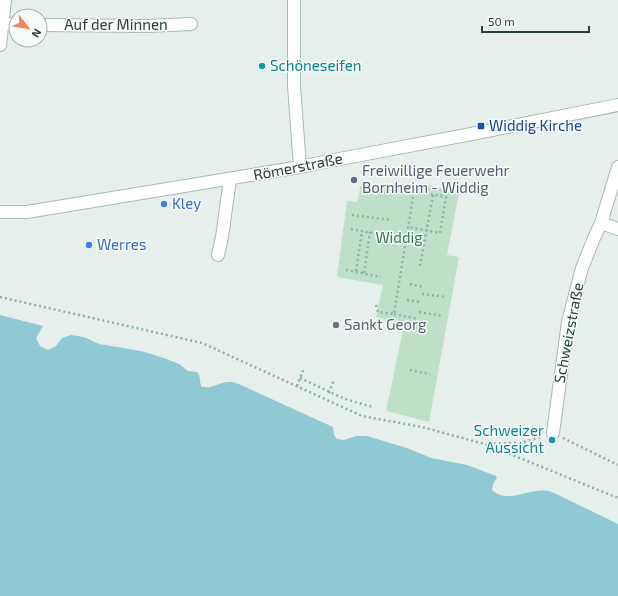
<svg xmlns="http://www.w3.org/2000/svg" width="618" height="596" viewBox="0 0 618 596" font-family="'Exo 2',sans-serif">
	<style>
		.green { fill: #bfe0c8 }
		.water { fill: #8ec9d4 }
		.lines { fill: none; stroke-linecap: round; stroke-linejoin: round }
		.minor-casing { stroke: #a8b8b2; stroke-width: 14 }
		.path { stroke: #86b3a5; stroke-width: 2.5; stroke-dasharray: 2 3; stroke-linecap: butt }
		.minor { stroke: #fff; stroke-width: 12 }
		.culture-dot { fill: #0f9aa8; stroke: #f7fbf9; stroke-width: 1.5 }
		.transit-dot { fill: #1a4fb4; stroke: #f7fbf9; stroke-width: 1.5 }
		.service-dot { fill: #5c6f8a; stroke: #f7fbf9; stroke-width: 1.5 }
		.shop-dot { fill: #3f7fe0; stroke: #f7fbf9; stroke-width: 1.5 }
		.worship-dot { fill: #6b7280; stroke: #f7fbf9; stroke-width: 1.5 }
		.labels { text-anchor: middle; stroke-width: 3; stroke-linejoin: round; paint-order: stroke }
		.street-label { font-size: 15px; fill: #24423a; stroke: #f7fbf9 }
		.culture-label { font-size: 15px; fill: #0d838f; stroke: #f7fbf9; text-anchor: start }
		.transit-label { font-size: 15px; fill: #164399; stroke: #f7fbf9; text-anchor: start }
		.service-label { font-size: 15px; fill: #4e5e75; stroke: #f7fbf9; text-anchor: start }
		.shop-label { font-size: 15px; fill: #366cbe; stroke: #f7fbf9; text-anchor: start }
		.park-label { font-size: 15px; fill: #2d7a4b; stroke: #f7fbf9 }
		.worship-label { font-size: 15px; fill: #5b616d; stroke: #f7fbf9; text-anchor: start }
	</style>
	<rect width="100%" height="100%" fill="#e6efeb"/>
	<path class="green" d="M421,183L459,193L447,255L459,257L429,422L386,411L404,325L376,317L383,285L337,277L347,201L357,202L359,195L360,186L420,187Z"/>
	<path class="water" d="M0,315L43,326L36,338L40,346L48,350L56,346L62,338L71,335L84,337L99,344L141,351L164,358L179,364L188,371L197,372L199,375L201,386C209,391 220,381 230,382C234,382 239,384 243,386L333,427L334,435L337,439L344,440L356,436H367L407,448L431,458L467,465L496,476L497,478L493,484L492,490C509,506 531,485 552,492L618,524V596H0Z"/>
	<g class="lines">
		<g class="minor-casing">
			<path id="minor" d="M294,0V86L300,167
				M2,24H16
				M40,25L147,26L191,24
				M0,45L5,0
				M0,212H27L300,167L329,161L482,132L618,105
				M601,223L618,229
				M218,255L222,237L230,179
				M553,433L568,322L582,268L594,238L601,223L618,167"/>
		</g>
		<path class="path" d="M352,215L391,220
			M351,229L388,236
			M420,266L433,195
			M346,270L381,277
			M356,271L362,231
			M364,273L370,232
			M410,284L423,287
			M422,294L446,297
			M0,297L202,343L362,416L422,427L488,445L618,498
			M407,300L421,302
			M376,305L378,312L394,314L414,191L446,197L440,233L408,227
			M419,312L443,316
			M394,314L418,319
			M410,370L430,374
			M300,378L345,399L373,407
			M297,386L304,368
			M329,393L334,379
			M563,438L618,465
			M489,444L524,442L541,437"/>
		<use href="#minor" class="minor"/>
	</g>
	<g class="culture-dot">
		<circle cx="262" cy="66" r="4"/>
		<circle cx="552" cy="440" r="4"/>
	</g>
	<rect class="transit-dot" x="477" y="122" width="8" height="8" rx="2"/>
	<circle class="service-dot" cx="354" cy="180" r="4"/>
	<g class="shop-dot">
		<circle cx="164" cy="204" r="4"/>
		<circle cx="89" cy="245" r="4"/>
	</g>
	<circle class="worship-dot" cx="336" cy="325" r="4"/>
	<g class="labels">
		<g class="street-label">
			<text x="116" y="30">Auf der Minnen</text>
			<text transform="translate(298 167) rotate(-11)" y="5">Römerstraße</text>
			<text transform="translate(569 333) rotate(-79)" y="5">Schweizstraße</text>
		</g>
		<g class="culture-label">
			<text x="270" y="71">Schöneseifen</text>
			<text x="544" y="436" text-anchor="end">Schweizer<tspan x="544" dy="17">Aussicht</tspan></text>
		</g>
		<g class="transit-label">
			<text x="489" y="131">Widdig Kirche</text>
		</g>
		<g class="service-label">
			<text x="362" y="176">Freiwillige Feuerwehr<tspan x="362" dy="17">Bornheim - Widdig</tspan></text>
		</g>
		<g class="shop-label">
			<text x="172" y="209">Kley</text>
			<text x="97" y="250">Werres</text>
		</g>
		<g class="park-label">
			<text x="399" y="243">Widdig</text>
		</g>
		<g class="worship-label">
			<text x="344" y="330">Sankt Georg</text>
		</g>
	</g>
	<g transform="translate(28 28) rotate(121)"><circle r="19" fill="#f7fbf9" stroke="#a3b1ad"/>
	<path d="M0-3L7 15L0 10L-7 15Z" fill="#f4845f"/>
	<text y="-6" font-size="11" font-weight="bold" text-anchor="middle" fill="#24423a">N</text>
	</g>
	<path d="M482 26v6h107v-6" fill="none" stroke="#24423a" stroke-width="2"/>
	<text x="488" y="26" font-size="12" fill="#24423a" stroke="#f7fbf9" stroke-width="3" paint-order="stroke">50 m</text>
</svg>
